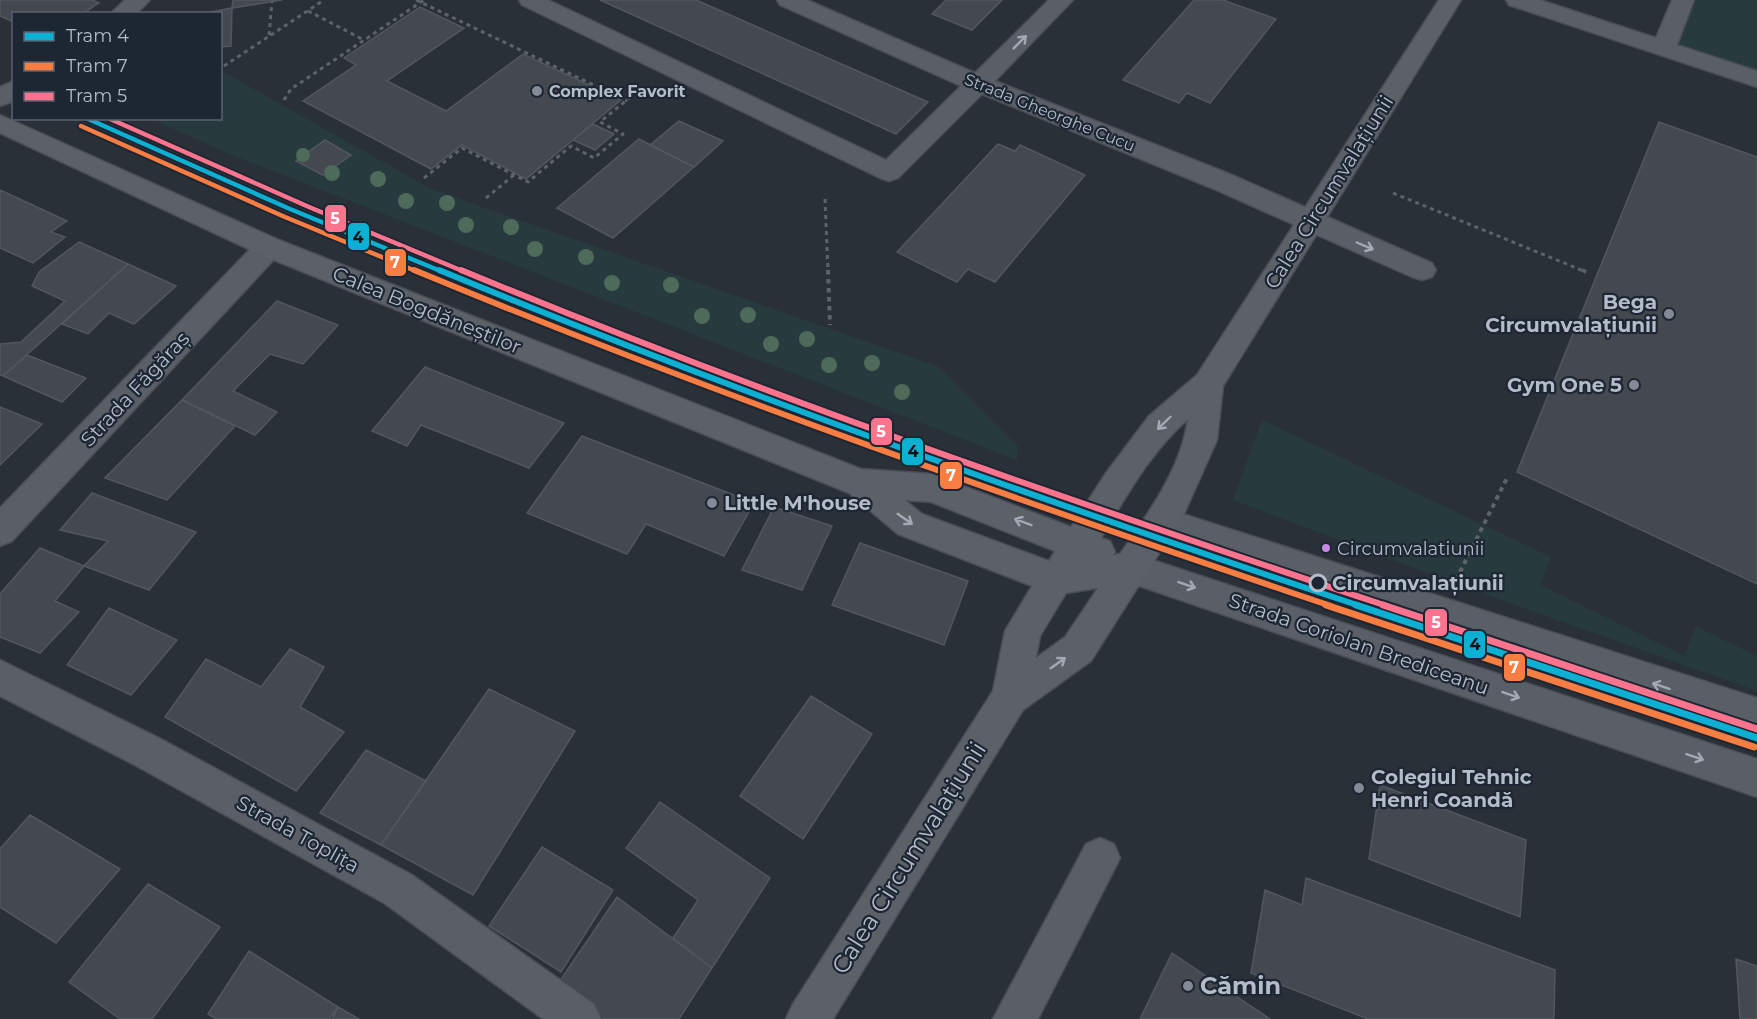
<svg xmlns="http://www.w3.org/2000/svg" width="1757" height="1019" viewBox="0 0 1757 1019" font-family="Montserrat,sans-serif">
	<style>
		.green { fill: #273a3e }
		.building { fill: #444950; stroke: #52575f; stroke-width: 1.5 }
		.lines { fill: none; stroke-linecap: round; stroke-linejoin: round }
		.minor-casing { stroke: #484c53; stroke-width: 3 }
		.major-casing { stroke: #484c55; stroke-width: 3 }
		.path-far1 { stroke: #5d636a; stroke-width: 3; stroke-dasharray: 4 4; stroke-linecap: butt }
		.path { stroke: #5d636a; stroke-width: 4; stroke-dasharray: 4.5 4.5; stroke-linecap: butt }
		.minor { fill: #5a5e66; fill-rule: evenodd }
		.major { fill: #5c6168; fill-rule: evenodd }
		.tram-1-far2-casing { stroke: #1d2633; stroke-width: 8 }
		.tram-1-far1-casing { stroke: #1d2633; stroke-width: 10 }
		.tram-1-casing { stroke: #1d2633; stroke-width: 11 }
		.tram-2-far2-casing { stroke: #1d2633; stroke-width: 8 }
		.tram-2-far1-casing { stroke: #1d2633; stroke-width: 10 }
		.tram-2-casing { stroke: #1d2633; stroke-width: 11 }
		.tram-3-far2-casing { stroke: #1d2633; stroke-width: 8 }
		.tram-3-far1-casing { stroke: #1d2633; stroke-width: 10 }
		.tram-3-casing { stroke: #1d2633; stroke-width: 11 }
		.tram-1-far2 { stroke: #0dafd3; stroke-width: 4.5 }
		.tram-1-far1 { stroke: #0dafd3; stroke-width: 6 }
		.tram-1 { stroke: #0dafd3; stroke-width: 7 }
		.tram-2-far2 { stroke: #f77d43; stroke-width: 4.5 }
		.tram-2-far1 { stroke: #f77d43; stroke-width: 6 }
		.tram-2 { stroke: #f77d43; stroke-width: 7 }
		.tram-3-far2 { stroke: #fc738d; stroke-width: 4.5 }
		.tram-3-far1 { stroke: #fc738d; stroke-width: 6 }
		.tram-3 { stroke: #fc738d; stroke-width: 7 }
		.tree { fill: #4e6a5a }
		.oneway { stroke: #a2a9b5 }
		.oneway2 { stroke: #a2aab6 }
		.poi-dot { fill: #848b96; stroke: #1d2633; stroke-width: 2 }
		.bus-dot { fill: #c787e3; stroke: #1d2633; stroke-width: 2 }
		.stop-dot { fill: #1d2633; stroke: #b4bcc9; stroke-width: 3 }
		.labels { text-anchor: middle; stroke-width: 4.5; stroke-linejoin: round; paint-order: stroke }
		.far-poi-label { font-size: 16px; font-weight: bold; fill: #b4bcc9; stroke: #1d2633; text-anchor: start }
		.far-street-label { font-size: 16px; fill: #b4bcc9; stroke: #1d2633 }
		.bus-label { font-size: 18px; fill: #b4bcc9; stroke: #1d2633; text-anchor: start }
		.street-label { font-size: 20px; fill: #b4bcc9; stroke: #1d2633 }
		.poi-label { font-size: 20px; font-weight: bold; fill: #b4bcc9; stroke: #1d2633; text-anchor: end }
		.stop-label { font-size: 20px; font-weight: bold; fill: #b4bcc9; stroke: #1d2633; text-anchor: start }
		.near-street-label { font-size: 24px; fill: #b4bcc9; stroke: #1d2633 }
		.near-poi-label { font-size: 24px; font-weight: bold; fill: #b4bcc9; stroke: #1d2633; text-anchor: start }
		.line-badge { stroke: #1d2633; stroke-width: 2 }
		.badge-label { font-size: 16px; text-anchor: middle; font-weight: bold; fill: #fff }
		.pale-badge-label { font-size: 16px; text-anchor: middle; font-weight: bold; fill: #111 }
	</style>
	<rect width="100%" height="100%" fill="#2a3038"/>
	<path class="green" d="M1691,0H1757V79L1671,51Z
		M222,71L431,189L939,367L1018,447L1017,460L237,157L151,119L220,118Z
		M1262,420L1551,557L1540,585L1685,656L1695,626L1757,656V691L1454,583L1233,500Z"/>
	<path class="building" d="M0,0H92L99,3L82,14H14V22L0,16Z
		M233,0H282L232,8Z
		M600,0H696L928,102L896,134Z
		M946,0H1002L972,30L932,14Z
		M1194,0H1223L1276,19L1210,103L1187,93L1179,103L1123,80Z
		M420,7L464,28L387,81L446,111L523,54L621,100L526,179L462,145L431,169L303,101L356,65L344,58Z
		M232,8L231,46L220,47V14H200Z
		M679,121L723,141L694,167L650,145Z
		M1659,122L1757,157V584L1517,472Z
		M593,124L614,134L595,150L573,140Z
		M639,139L694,167L613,238L557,208Z
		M325,140L351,155L323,175L296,161Z
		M998,144L1015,151L1020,145L1085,175L995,282L968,269L957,282L897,252Z
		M0,190L67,221L51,232L65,237L33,263L0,248Z
		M79,242L128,264L3,376L0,375V344L21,342L65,301L32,286L39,272Z
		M128,264L176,286L134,324L109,313L88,334L62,324Z
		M277,301L338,325L303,364L270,354L233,391L277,412L255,435L182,400Z
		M27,355L86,378L62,402L3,376Z
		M425,367L564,423L529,468L421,425L407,446L372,431Z
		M182,400L235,426L167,500L105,478Z
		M0,407L42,424L0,465Z
		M582,436L754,503L724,556L646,524L627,554L527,513Z
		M92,493L196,532L149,590L84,566L108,541L60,530Z
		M774,507L832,526L802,590L742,570Z
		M860,543L968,581L944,645L832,605Z
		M40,548L84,566L55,601L79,612L40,653L0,637V594Z
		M109,608L177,640L131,695L67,665Z
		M290,649L324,667L300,707L344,732L296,791L165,717L206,659L261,687Z
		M489,689L575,731L473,895L381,845Z
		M811,696L872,734L803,839L740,796Z
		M366,750L426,781L381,845L320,813Z
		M1380,785L1526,840L1520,917L1369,859Z
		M660,802L770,878L712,968L673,938L698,900L626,848Z
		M30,815L120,869L56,943L0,907V849Z
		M542,847L613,890L561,972L489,926Z
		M1306,878L1555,970L1554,1019H1368L1251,973L1265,890L1302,905Z
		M148,884L220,927L152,1019H120L69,982Z
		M617,897L712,968L679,1019H597L555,988Z
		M249,951L338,1007L329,1019H216L208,1014Z
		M1172,953L1270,1019H1140Z
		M1736,959L1757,966V1019H1740Z
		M338,1007L359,1019H332Z"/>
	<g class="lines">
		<g class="minor-casing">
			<path id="minor" d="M125,0H150L136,14H110Z
				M519,0H548L886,160L961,86L780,5L777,0H807L975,73L1049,0H1073L995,81L1232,175L1432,263L1436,270L1432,277L1422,280L1412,277L1214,189L982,94L898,178L889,181L880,178L522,5Z
				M1506,0H1540L1656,38L1672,0H1694L1677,45L1757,71V87L1509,5Z
				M14,81V101L0,106V87Z
				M269,237L279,240L283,247L279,254L12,541L0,546V508L259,240Z
				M1161,507L1757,698V734L1213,556L1149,532L1144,522L1149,512Z
				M1131,553L1757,759V797L1119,579L1114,568L1119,557Z
				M0,660L159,738L412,875L594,1004L601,1019H543L384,903L133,764L0,696Z
				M1100,838L1114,844L1120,858L1038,1019H993L1086,844Z"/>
		</g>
		<g class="major-casing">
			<path id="major" d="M1439,0H1461L1223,386L1217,440L1184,514L1091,661L1023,710L833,1019H786L793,1004L993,691L1005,631L1032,586L898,534L849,493L259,254L0,133V115L279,240L861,469L932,474L1071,527L1106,473L1149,416L1197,375ZM1188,419C1181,470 1148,513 1120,554L1113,555L1115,552L1110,541L1101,538C1126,497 1151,451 1188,419ZM905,500L931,502L1055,551L1049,561L922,514ZM1098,588L1065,637L1036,658L1040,636L1066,593Z"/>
		</g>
		<path class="path-far1" d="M416,0L627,101
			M308,11L364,40
			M269,35L272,2
			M224,66L324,0
			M284,100L291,89L424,0
			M137,118H144
			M424,178L462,148L528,182L571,146L594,158L623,134L600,122L644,86
			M1393,193L1586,272
			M486,198L514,175
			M825,199L828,272"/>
		<path class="path" d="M828,270L830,325
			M1582,270L1589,273
			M1456,580L1508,476"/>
		<use href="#minor" class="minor"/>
		<use href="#major" class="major"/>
		<g class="tram-1-far2-casing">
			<path id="tram-1-far2" d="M86,118L290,209L443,272"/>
		</g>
		<g class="tram-1-far1-casing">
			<path id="tram-1-far1" d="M439,270C741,395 1050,503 1360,606"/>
		</g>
		<g class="tram-1-casing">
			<path id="tram-1" d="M1356,605L1757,738"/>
		</g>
		<g class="tram-2-far2-casing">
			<path id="tram-2-far2" d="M81,126L285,217L418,272"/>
		</g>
		<g class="tram-2-far1-casing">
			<path id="tram-2-far1" d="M414,270C715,395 1023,502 1331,606"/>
		</g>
		<g class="tram-2-casing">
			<path id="tram-2" d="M1326,605L1754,747"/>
		</g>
		<g class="tram-3-far2-casing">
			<path id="tram-3-far2" d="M108,118L309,207L465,272"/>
		</g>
		<g class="tram-3-far1-casing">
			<path id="tram-3-far1" d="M461,270C765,396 1076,503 1387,606"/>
		</g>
		<g class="tram-3-casing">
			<path id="tram-3" d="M1383,605L1757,729"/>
		</g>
		<use href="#tram-1-far2" class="tram-1-far2"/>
		<use href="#tram-1-far1" class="tram-1-far1"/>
		<use href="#tram-1" class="tram-1"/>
		<use href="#tram-2-far2" class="tram-2-far2"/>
		<use href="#tram-2-far1" class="tram-2-far1"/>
		<use href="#tram-2" class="tram-2"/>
		<use href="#tram-3-far2" class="tram-3-far2"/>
		<use href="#tram-3-far1" class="tram-3-far1"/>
		<use href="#tram-3" class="tram-3"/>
	</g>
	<g class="tree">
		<circle cx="303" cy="155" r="7"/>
		<circle cx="332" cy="173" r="8"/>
		<circle cx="378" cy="179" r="8"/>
		<circle cx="406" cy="201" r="8"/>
		<circle cx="447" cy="203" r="8"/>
		<circle cx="466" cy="225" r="8"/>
		<circle cx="511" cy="227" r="8"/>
		<circle cx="535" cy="249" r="8"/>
		<circle cx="586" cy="257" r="8"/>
		<circle cx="612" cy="283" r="8"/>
		<circle cx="671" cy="285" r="8"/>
		<circle cx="748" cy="315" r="8"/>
		<circle cx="702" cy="316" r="8"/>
		<circle cx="807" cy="339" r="8"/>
		<circle cx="771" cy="344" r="8"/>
		<circle cx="872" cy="363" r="8"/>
		<circle cx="829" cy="365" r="8"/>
		<circle cx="902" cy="392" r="8"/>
	</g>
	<defs><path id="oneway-shaft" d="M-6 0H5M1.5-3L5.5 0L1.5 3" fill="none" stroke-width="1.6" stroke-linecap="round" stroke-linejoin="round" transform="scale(1.5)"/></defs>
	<g class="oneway">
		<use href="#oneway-shaft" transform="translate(1020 42) rotate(-45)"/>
		<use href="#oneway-shaft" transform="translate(1365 246) rotate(23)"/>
		<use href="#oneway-shaft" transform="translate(1187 585) rotate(19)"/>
		<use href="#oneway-shaft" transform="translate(1661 686) rotate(-162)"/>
		<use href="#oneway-shaft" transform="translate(1511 695) rotate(19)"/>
		<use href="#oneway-shaft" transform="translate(1695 757) rotate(19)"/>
	</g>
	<g class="oneway2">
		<use href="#oneway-shaft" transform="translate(1164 423) rotate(136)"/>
		<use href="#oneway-shaft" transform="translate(905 519) rotate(35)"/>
		<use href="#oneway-shaft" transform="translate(1023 522) rotate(-159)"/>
		<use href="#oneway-shaft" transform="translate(1058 663) rotate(-35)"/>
	</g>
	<g class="poi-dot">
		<circle cx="537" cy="91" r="6"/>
		<circle cx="1669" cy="314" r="6"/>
		<circle cx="1634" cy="385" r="6"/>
		<circle cx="712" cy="503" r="6"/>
		<circle cx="1359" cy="788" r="6"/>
		<circle cx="1188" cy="986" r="6"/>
	</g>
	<circle class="bus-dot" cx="1326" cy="548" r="5"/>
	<circle class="stop-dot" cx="1318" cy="583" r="8"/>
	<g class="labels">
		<g class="far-poi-label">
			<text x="549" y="97">Complex Favorit</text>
		</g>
		<g class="far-street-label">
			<text transform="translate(1050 112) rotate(22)" y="6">Strada Gheorghe Cucu</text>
		</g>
		<g class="bus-label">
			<text x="1337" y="555">Circumvalatiunii</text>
		</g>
		<g class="street-label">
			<text transform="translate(1329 192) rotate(-58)" y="7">Calea Circumvalațiunii</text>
			<text transform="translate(427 310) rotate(22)" y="7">Calea Bogdăneștilor</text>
			<text transform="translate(135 389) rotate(-47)" y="7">Strada Făgăraș</text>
			<text transform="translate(1359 644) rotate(19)" y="7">Strada Coriolan Brediceanu</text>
			<text transform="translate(298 834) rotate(29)" y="7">Strada Toplița</text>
		</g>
		<g class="poi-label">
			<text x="1657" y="309">Bega<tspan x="1657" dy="23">Circumvalațiunii</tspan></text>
			<text x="1622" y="392">Gym One 5</text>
			<text x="724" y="510" text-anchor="start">Little M'house</text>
			<text x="1371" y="784" text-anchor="start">Colegiul Tehnic<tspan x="1371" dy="23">Henri Coandă</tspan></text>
		</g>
		<g class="stop-label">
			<text x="1332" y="590">Circumvalațiunii</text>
		</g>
		<g class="near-street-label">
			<text transform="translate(909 858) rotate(-58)" y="8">Calea Circumvalațiunii</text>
		</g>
		<g class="near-poi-label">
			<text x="1200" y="994">Cămin</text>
		</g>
	</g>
	<g class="line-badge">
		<rect x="324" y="204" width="23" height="29" rx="6" fill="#fc738d"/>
		<rect x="347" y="222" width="23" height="29" rx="6" fill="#0dafd3"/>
		<rect x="384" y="248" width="23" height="29" rx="6" fill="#f77d43"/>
		<rect x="870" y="417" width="23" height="29" rx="6" fill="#fc738d"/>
		<rect x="901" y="437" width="23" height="29" rx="6" fill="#0dafd3"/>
		<rect x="939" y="461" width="24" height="29" rx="6" fill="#f77d43"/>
		<rect x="1424" y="608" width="24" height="29" rx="6" fill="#fc738d"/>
		<rect x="1463" y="630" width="23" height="29" rx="6" fill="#0dafd3"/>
		<rect x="1503" y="653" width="23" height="29" rx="6" fill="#f77d43"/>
	</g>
	<g class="badge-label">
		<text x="335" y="224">5</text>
		<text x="395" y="268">7</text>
		<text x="881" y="437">5</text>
		<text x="951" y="481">7</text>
		<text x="1436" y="628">5</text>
		<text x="1514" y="673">7</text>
	</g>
	<g class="pale-badge-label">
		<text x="358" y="243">4</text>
		<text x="913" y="457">4</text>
		<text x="1475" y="650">4</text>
	</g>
	<rect x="12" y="12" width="210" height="108" fill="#1d2633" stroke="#59626f" stroke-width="1.5"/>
	<rect x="24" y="32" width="30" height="9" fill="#0dafd3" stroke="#59626f" stroke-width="1.5"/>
	<text x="66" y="42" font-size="18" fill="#b4bcc9">Tram 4</text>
	<rect x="24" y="62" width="30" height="9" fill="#f77d43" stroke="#59626f" stroke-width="1.5"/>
	<text x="66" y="72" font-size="18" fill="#b4bcc9">Tram 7</text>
	<rect x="24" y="92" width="30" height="9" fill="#fc738d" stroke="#59626f" stroke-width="1.5"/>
	<text x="66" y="102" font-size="18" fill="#b4bcc9">Tram 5</text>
</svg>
